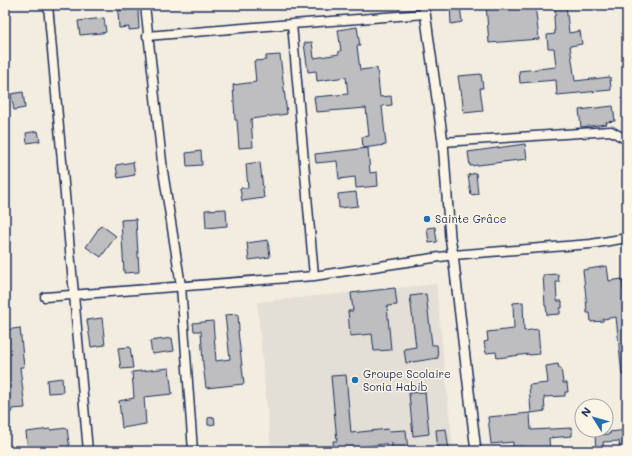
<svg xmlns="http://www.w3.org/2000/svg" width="632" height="456" viewBox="0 0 632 456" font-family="Mali,sans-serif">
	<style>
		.built { fill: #e3dfd6 }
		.building { fill: #bebec0; stroke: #1b2f5e }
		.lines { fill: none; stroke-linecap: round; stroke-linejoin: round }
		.minor-casing { stroke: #1b2f5e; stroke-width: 11 }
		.tertiary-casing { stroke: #1b2f5e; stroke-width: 12 }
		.minor { stroke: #fcf5e5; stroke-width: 8 }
		.tertiary { stroke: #fcf5e5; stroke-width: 9 }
		.poi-dot { fill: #1f6fb2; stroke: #fcf5e5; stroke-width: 1.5 }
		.labels { text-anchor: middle; stroke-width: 3; stroke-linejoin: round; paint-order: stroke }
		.poi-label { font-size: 11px; fill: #1b2f5e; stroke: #fcf5e5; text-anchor: start }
	</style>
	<rect width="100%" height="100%" fill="#f3ede0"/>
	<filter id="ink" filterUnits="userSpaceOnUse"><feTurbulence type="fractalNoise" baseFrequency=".025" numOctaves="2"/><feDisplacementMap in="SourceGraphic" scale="8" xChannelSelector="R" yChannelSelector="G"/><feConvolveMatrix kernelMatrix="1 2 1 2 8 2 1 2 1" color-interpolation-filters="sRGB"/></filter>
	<g filter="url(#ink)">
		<path class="built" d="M436,284L453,451H271L257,302Z"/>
		<path class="building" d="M450,5H460L462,22L451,24Z
			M486,5H502V8L522,6V5H535L539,39L489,43Z
			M553,5H566L569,33L580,31L582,44L570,46L575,81L610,77L611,90L557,95L556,80L520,83L519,71L556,67L554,48H548L547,35L555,34L554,16L556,15Z
			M138,9L139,29L129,30V27L119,28L118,11Z
			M104,18L106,32L102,33L80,35L78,21Z
			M357,27L360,46H357L360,70L377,68L380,97L391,96L392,105L382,106L386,145L363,148L362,137L369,136L366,108L316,112L314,97L348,94L346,77L317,81L316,71L308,72L304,43L312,42L314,58L339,54V51H341L338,30Z
			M280,55L287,114L251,119L253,147L239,148L237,120H235L233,85L256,82L254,61L266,60V56Z
			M481,74L483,88H480L483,111L464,113L461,90H460L458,76Z
			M23,92L25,108L14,110L11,94Z
			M613,106L615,121L606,122L607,124L581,127L579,110Z
			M38,131L40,141L27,143L26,133Z
			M525,144L527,159L470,166L468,152Z
			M368,148L370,173L377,172L378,186L356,188L355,177L339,179L337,161L316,163L315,154Z
			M201,151L202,165L187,166L186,153Z
			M133,162L135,175L118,178L116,165Z
			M260,162L264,198L242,201L240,188H248L246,164Z
			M476,173L478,194L471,195L468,175Z
			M356,192L358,206L339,208L338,194Z
			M226,209L227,226L206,228L205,210Z
			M136,219L139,272L124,273L121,220Z
			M101,225L116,236L101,257L86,247Z
			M435,227L437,242L429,243L427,228Z
			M268,240L270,257L249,260L247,243Z
			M607,266L609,281L622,279L627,316V375H622L616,317L603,319V321L591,322L590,313H587L586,297L583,270Z
			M558,274L559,282H556L557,301H562V308H560V314L547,315L546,306H545L543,275Z
			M395,288L397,305L387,306L391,350L374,351L372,334L350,336L348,311H353L351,293Z
			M426,294L432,345H437L438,358L406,363L404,349L416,347L410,296Z
			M523,302L524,331L538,329L540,354L529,355V354L497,358L496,352L486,353L484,342L488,341L487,332L514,329L513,303Z
			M238,314L239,331H238L244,384L206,388L203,364L201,331H194L193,323L213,321L216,361L230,359L225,315Z
			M102,318L105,345L91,347L87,320Z
			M20,328L24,367H20L25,408L12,409V412L5,413V330Z
			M172,338L174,351L152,354L150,341Z
			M130,347L133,368L121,369L118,348Z
			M558,364L559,368H561L563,383H567L568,392H565V396L544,397L545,411L531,413L529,385L548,383L546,366Z
			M169,368L172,394L144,397L146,424L122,428L119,401L134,398L132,372Z
			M346,375L351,433L388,429L389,431L406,430L408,451H392V443L350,448V451H334L333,441H337L331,376Z
			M62,378L63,392L48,393L47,380Z
			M425,392L429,434L413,436L409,393Z
			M530,413L531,430L572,428V436L549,438L550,451H525V448H522V446L513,447V442L491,444L488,417Z
			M214,417L215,424L208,425V418Z
			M67,428L70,451H28L26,432L50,429V430Z
			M446,429L449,451H438L436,430Z
			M627,430V451H620L619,441L603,442L604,451H596L595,435L610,434V432Z"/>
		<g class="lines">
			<g class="minor-casing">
				<path id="minor" d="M48,5L88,451
					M145,5L163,171L181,286L193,451
					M292,24L314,276
					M147,36L292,24L425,14
					M443,142L611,131L627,140
					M45,297L314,276L453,255L591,244L627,238"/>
			</g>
			<g class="tertiary-casing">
				<path id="tertiary" d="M424,5L443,142L450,237L453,255L476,451"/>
			</g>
			<use href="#minor" class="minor"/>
			<use href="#tertiary" class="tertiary"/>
		</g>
	</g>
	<g class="poi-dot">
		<circle cx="427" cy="219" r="4"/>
		<circle cx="355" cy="380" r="4"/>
	</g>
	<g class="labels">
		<g class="poi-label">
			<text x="435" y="223">Sainte Grâce</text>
			<text x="363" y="378">Groupe Scolaire<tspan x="363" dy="13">Sonia Habib</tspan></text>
		</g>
	</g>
	<rect width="632" height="456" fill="none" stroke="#fcf5e5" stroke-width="20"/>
	<rect x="10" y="10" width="612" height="436" fill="none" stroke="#1b2f5e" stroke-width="1.5" filter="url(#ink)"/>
	<g transform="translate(594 418) rotate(307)"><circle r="19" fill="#fcf5e5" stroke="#a2a6af"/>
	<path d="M0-3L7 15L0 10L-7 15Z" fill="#1f6fb2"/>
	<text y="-6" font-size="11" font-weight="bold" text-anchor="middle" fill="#1b2f5e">N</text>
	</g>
</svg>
